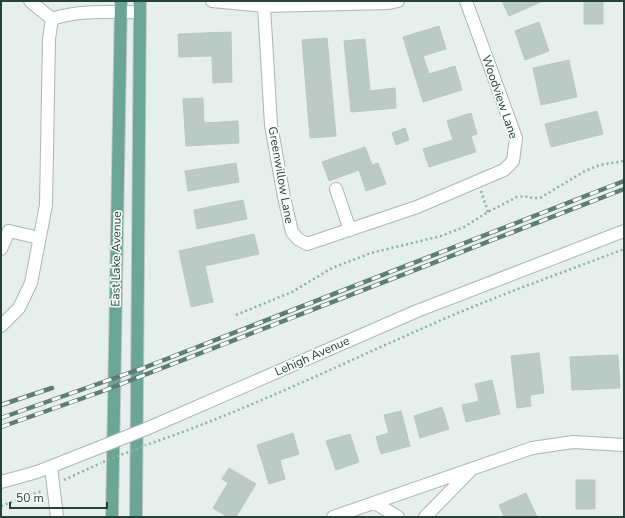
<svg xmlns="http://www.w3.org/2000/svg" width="625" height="518" viewBox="0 0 625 518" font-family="'Nunito Sans',sans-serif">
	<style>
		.building { fill: #bbcac4; stroke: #b8c9c2 }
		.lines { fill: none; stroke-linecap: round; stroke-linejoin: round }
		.minor-casing { stroke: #a8b8b2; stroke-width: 14 }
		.major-casing { stroke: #c2cac8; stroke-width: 14 }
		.path { stroke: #86b3a5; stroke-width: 2.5; stroke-dasharray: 2 3; stroke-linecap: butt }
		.minor { stroke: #fff; stroke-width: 12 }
		.major { stroke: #6aa596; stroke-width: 12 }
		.rail-casing { stroke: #5f7d75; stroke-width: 4.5 }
		.rail { stroke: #f7fbf9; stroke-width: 3; stroke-dasharray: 9; stroke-linecap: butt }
		.minor-bridge-casing { stroke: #a8b8b2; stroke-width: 14; stroke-linecap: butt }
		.path-bridge { stroke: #86b3a5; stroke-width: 2.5; stroke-dasharray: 2 3; stroke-linecap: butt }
		.minor-bridge { stroke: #fff; stroke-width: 12 }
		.labels { text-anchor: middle; stroke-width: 3.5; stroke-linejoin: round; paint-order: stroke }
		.street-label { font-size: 12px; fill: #24423a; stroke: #f7fbf9 }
	</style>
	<rect width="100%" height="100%" fill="#e6efeb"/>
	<path class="building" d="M502,1H543L509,16Z
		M584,1H603V24H584Z
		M539,22L549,51L525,60L515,31Z
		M439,26L446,49L423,56L429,74L455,66L462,90L423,102L403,37Z
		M231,32L232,82L213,83L212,56L179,57L178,34Z
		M327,38L336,136L310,138L302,40Z
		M365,39L370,91L395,88L396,108L351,112L344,41Z
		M569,60L577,97L541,105L533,68Z
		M203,98L204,123L238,121L239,143L186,146L183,99Z
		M597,111L603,134L551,147L545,124Z
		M471,113L477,134L471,136L476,152L429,167L423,149L453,140L447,121Z
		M405,128L409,140L396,145L392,133Z
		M365,147L372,165L378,163L386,184L366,191L359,170L329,181L322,162Z
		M236,163L239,182L188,191L185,171Z
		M243,200L247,219L197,229L194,210Z
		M254,234L259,254L205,266L213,302L191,307L179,251Z
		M539,353L544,393L530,395L531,406L517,408L511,356Z
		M618,355L620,388L572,390L570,357Z
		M492,380L500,414L466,422L462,405L479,401L475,384Z
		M442,407L449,429L420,438L414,416Z
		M401,411L410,446L381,454L376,437L389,433L384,415Z
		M293,433L299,454L280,460L285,479L269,484L257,445Z
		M350,434L359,462L336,470L326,441Z
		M229,468L256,484L236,517H228L213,508L228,483L222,479Z
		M576,480H595V509H576Z
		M526,493L537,517H504L499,505Z"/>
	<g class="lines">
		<g class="minor-casing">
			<path id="minor" d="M212,1L264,6L389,3L398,1
				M264,6L271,125L284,197L292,232L298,239L307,244L417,207L504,170L513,161L516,138L466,1
				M52,19C80,9 110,13 139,12
				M336,189L350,230
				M1,249L9,231L39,238
				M1,326L19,308L31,283L46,205L49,39L52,19L30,1
				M146,429L417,311L624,231
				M51,467L57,517
				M1,482L37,472L103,446
				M375,503L398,517
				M333,517L532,448L573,442L624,445
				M425,517L470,471"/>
		</g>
		<g class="major-casing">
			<path id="major" d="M112,517L121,1
				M136,517L140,1"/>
		</g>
		<path class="path" d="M481,191L488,212
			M236,315L292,292L332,268L371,253L441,236L464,227L488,212L517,197C527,195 531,199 540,198L585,171L600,165L624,161
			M149,444C245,411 337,366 430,325C493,297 559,274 624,249
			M64,480L101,463
			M1,506L42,491"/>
		<use href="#minor" class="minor"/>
		<use href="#major" class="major"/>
		<g class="rail-casing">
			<path id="rail" d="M1,405L52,388
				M1,418L146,367L624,181
				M1,427L103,391L624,189"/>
		</g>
		<use href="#rail" class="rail"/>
		<g class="minor-bridge-casing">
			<path id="minor-bridge" d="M103,446L146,429"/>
		</g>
		<path class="path-bridge" d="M103,462L146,445"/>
		<use href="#minor-bridge" class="minor-bridge"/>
	</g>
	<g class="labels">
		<g class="street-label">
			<text transform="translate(500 97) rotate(71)" y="4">Woodview Lane</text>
			<text transform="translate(281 175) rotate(80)" y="4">Greenwillow Lane</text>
			<text transform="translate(116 259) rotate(-89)" y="4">East Lake Avenue</text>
			<text transform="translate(312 356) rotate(-24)" y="4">Lehigh Avenue</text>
		</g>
	</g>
	<rect width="625" height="518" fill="none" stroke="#24423a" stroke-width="4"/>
	<path d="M10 502v6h97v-6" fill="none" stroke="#24423a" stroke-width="2"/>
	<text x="16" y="502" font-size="12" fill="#24423a" stroke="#f7fbf9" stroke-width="3" paint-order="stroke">50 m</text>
</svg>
